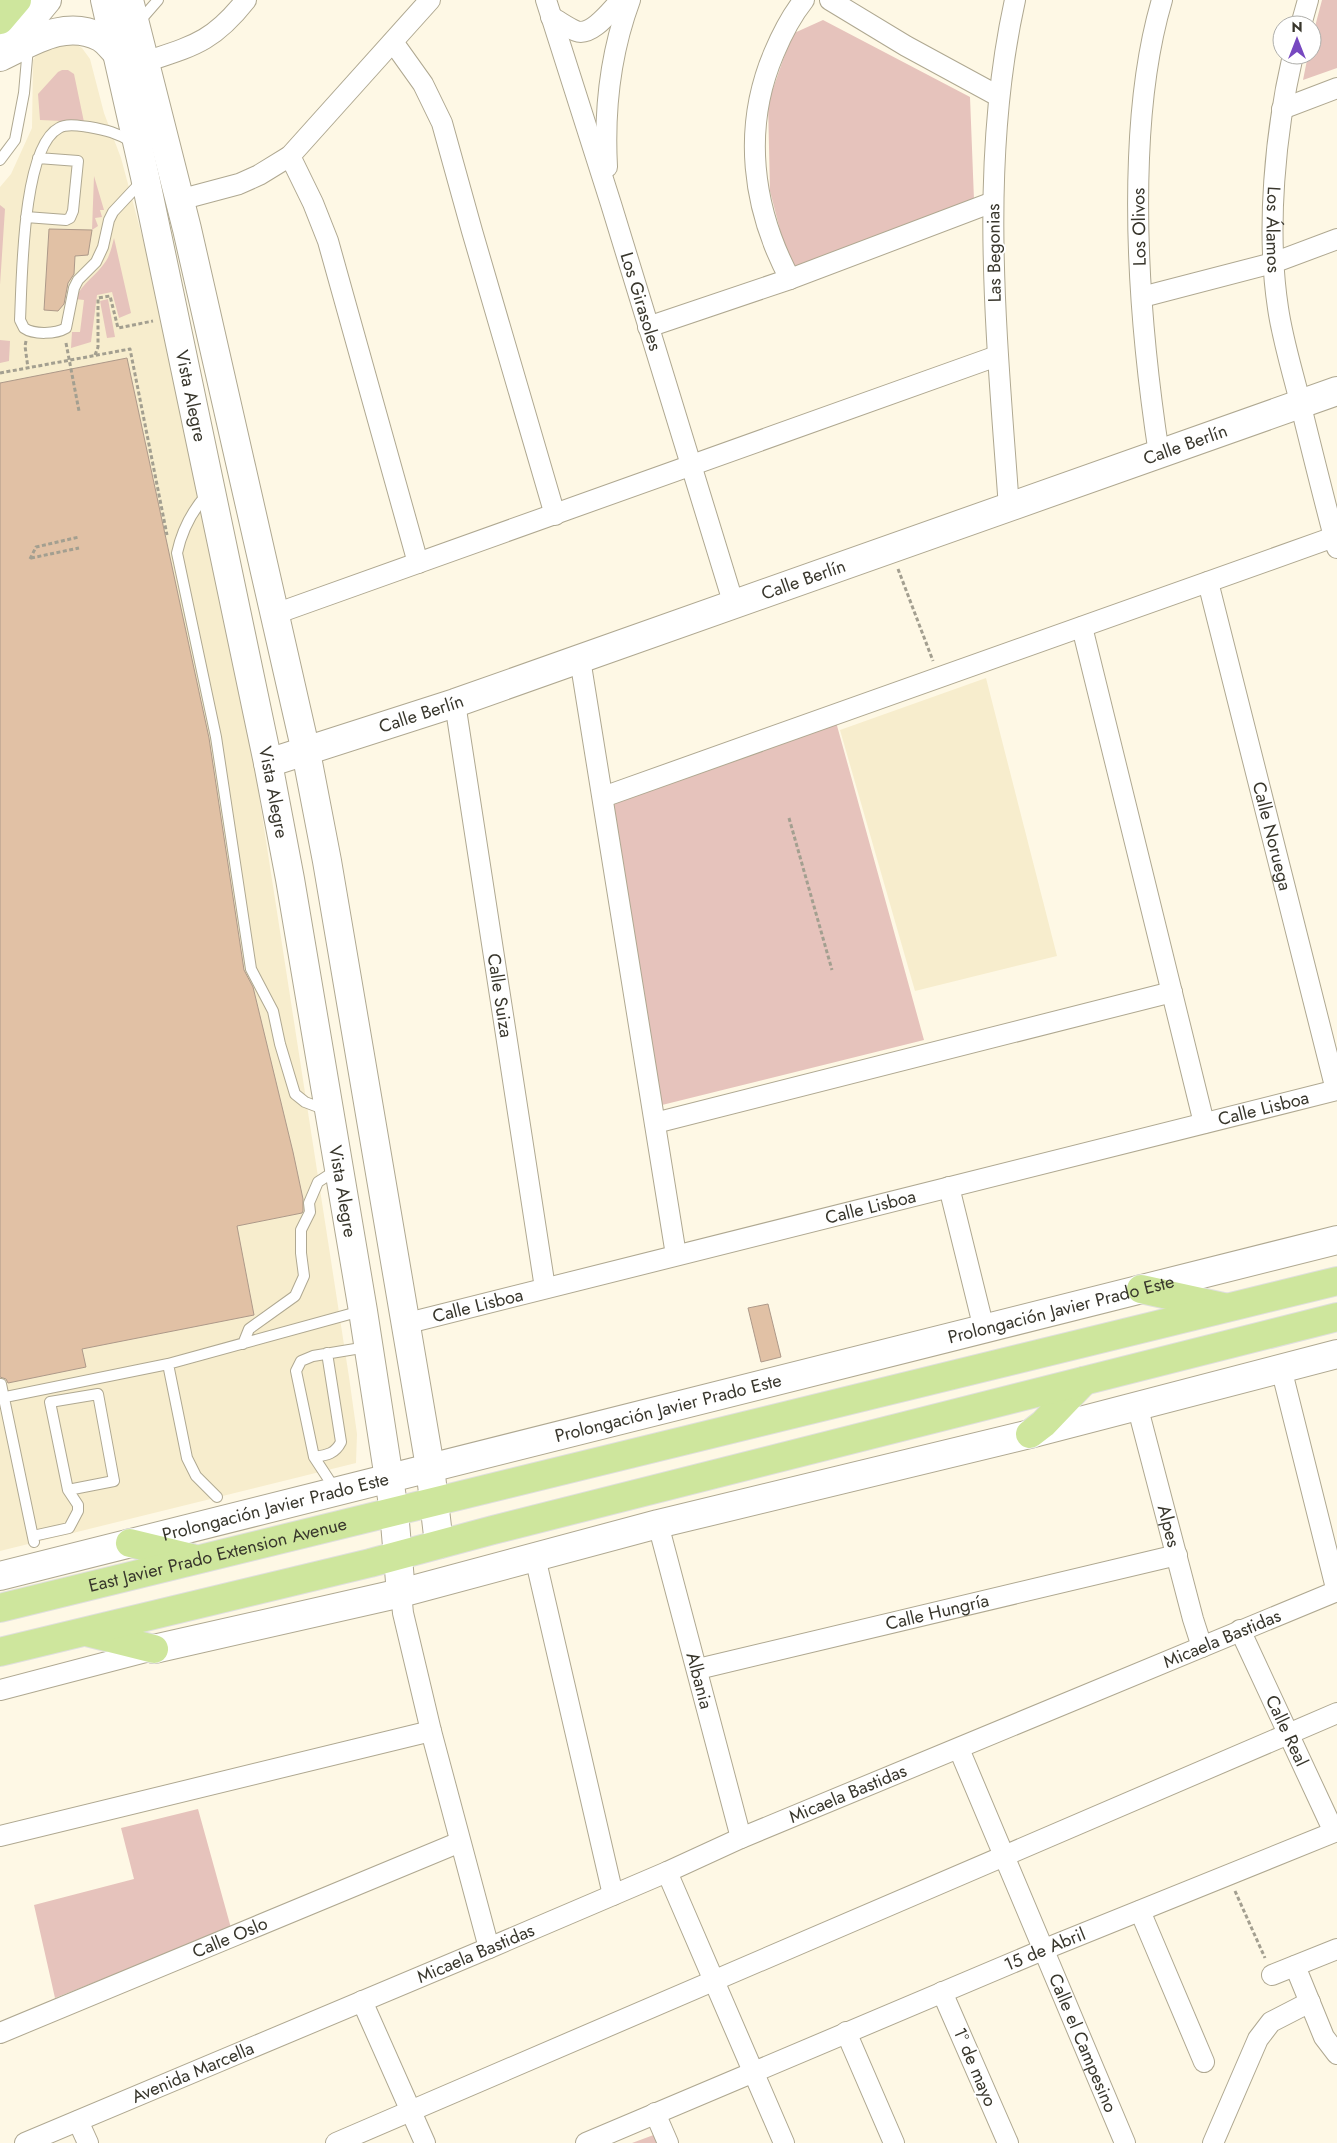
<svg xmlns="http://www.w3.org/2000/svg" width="1337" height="2143" viewBox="0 0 1337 2143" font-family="Jost,sans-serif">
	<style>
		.built { fill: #f7edcd }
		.green { fill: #e6c3bc }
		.building { fill: #e1c1a5; stroke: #ad9989 }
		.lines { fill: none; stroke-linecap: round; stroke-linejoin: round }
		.lane-casing { stroke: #afa891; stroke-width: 12 }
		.street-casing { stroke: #afa891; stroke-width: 22 }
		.secondary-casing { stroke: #afa891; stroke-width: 30 }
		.primary-casing { stroke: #dfdfdd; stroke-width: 30 }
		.path { stroke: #a39f90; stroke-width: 3; stroke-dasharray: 4 2.5; stroke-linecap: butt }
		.lane { stroke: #fff; stroke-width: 10 }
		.street { stroke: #fff; stroke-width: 20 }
		.secondary { stroke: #fff; stroke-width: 28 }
		.primary { stroke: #cee69d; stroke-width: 28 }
		.labels { text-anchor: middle; stroke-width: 4; stroke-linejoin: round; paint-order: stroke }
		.street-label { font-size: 18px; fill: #38362c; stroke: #fff }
	</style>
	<rect width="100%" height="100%" fill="#fef8e5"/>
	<path class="built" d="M64,43L77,45L82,48L90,59L104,113L121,158L149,262L247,718L349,1377L357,1434L356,1463L0,1551V187L11,174L32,128L33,60L38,53Z
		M986,678L1057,956L915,991L840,730Z"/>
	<path class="green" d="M1322,0H1337V68L1303,80L1308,55H1312V38Z
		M823,20L970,97L974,200L790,269L770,191L768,103L792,34Z
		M62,70H68L74,74L84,122L40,120L38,94L58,72Z
		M94,176L104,210H100L102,217L95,218L98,226L92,230Z
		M0,205L5,209L0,285Z
		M114,238L131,313L119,318L112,292L97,295L91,342L71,348L72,332H80L84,300L75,299C83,282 96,276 106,261C110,255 112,246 114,238Z
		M108,299L115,337L107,338L100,301Z
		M0,340L10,341L9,361L0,363Z
		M836,722L924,1040L662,1105L612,802Z
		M198,1809L231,1928L55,1998L34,1905L134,1879L121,1828Z
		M659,2133L663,2143H632Z"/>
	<path class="building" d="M49,229L92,230L88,255L75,256L74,274L68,283L64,304L58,311L44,310Z
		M127,358L209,738L244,970L253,987L293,1152L303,1199V1211L302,1213L237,1226L254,1315L82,1349L86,1367L8,1383L6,1379L0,1377V383Z
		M768,1304L781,1357L761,1362L748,1308Z"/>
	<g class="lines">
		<g class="lane-casing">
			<path id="lane" d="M138,23L158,0
				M132,142C118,133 106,130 89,127C80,126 67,123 59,128C22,147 22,280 20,320L24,328C34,335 56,334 66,328L74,288L78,280L96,262L103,247L109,220L113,212L142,181
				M0,160L15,140L24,93L28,47
				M26,217L66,220L70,218L73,211L78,161L38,158
				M207,494C191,512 182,530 177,553L216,737L251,969L273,1011L280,1044L295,1094L305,1102L326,1110
				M243,1344L249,1329L295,1296L304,1276L301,1253V1230L310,1212L309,1203L318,1182L338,1169
				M168,1364L187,1458L196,1476L217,1497
				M1,1384L34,1542
				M0,1398L168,1364L361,1311
				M314,1457C327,1455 335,1454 341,1442L327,1353
				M335,1489L314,1457L296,1371L301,1361L313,1356L367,1347
				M33,1536L69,1528L78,1511V1505L68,1490L50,1402L98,1394L114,1481L68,1490"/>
		</g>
		<g class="street-casing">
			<g id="street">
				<path id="s1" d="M546,0L611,204L734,605"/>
				<path d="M830,0L906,46L998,96"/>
				<path d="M551,17C559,21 568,28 576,31C592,37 611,10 621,0"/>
				<path d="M1301,25L1308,0"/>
				<path d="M393,42L423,84L442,123L472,231L555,515"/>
				<path id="s2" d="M1293,55C1275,133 1266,229 1278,308C1282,336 1290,363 1297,390C1310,443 1323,496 1337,548"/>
				<path d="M145,62C193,46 213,42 246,0"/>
				<path d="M1282,109L1337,88"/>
				<path d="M290,156L313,203L328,241L418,563"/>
				<path d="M607,167C604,110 610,54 630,0"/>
				<path d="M179,200L239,184L259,175L290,156L430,0"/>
				<path d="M790,279C752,208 742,128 774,53C782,34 792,15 804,0"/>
				<path d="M1142,297L1273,263L1337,239"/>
				<path d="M648,327L790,279L993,202"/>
				<path d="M1159,454C1144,356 1135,257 1139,158C1141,105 1147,51 1162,0"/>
				<path d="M1009,508C997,339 978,167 1015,0"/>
				<path id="s3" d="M1208,582L1336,1090"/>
				<path d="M275,614L997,356"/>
				<path d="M1082,627L1204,1123"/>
				<path d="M580,659L676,1255"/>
				<path id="s4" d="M455,703L545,1288"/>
				<path d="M603,797L1334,537"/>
				<path d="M655,1123L1172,992"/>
				<path d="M949,1187L984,1329"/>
				<path id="s5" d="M404,1324L1337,1090"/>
				<path d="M1281,1368L1337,1592"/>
				<path id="s6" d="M1137,1405L1193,1619L1202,1647"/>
				<path id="s7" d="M658,1524L741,1838"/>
				<path d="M535,1557L613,1895"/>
				<path d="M401,1593L403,1613L431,1731L489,1948"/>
				<path id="s8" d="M1240,1630L1334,1832"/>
				<path id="s9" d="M698,1669L1177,1555"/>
				<path d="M0,1690L153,1650"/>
				<path id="s10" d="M959,1749L1125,2143"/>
				<path d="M0,1836L431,1731"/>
				<path d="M667,1872L784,2143"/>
				<path d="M1140,1911L1204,2062"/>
				<path d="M1295,1966L1324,2037L1337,2054"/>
				<path d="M1272,1975L1337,1949"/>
				<path d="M942,1992L1008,2143"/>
				<path d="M362,2001L425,2143"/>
				<path d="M846,2032L894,2143"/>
				<path id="s11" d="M0,2033L460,1842"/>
				<path d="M655,2113L668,2143"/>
				<path d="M78,2121L88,2143"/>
				<path id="s12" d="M25,2143L489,1948L667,1872L741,1838L1337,1591"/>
				<path d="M336,2143L1337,1713"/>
				<path id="s13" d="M586,2143L1045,1949L1337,1831"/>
				<path d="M1213,2143L1258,2039L1271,2022L1310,2002"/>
			</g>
		</g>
		<g class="secondary-casing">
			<g id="secondary">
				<path id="s14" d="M105,0L145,177L268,763L290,879L363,1311L394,1511L401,1593"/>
				<path d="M129,0L187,229L306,752L327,861L430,1467L439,1544"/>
				<path d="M3,53L47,0"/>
				<path d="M0,57C32,42 65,19 100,37C106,40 112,48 117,53"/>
				<path id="s15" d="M268,763L455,703L1337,391"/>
				<path id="s16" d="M0,1576L1337,1240"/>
				<path d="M154,1649L401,1593L658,1524L1030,1434L1337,1354"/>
			</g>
		</g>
		<g class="primary-casing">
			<g id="primary">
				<path d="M0,20L17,0"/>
				<path d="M1141,1289L1223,1307"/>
				<path d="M1030,1434L1043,1424L1084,1381"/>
				<path d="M130,1543L192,1558"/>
				<path id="s17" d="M0,1608L1337,1281"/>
				<path d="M86,1632L154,1649"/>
				<path d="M0,1652L370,1563L493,1530L1337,1317"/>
			</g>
		</g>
		<path class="path" d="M26,341L25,346L28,368
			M66,343L79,411
			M95,355L98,347V298L110,296L118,328L153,321
			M0,373L130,349L167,535
			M31,558L79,548
			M30,559L36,547L79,537
			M898,569L933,661
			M789,818L832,970
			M1235,1891L1265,1958"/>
		<use href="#lane" class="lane"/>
		<use href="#street" class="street"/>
		<use href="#secondary" class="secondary"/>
		<use href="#primary" class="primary"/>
	</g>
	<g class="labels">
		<g class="street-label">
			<text transform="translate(1139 227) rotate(-91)" y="6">Los Olivos</text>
			<text dy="6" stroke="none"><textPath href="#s2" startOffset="176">Los Álamos</textPath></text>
			<text transform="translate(994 253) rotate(-91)" y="6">Las Begonias</text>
			<text dy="6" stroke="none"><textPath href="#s1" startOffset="316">Los Girasoles</textPath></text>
			<text dy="6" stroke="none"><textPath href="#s14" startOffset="405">Vista Alegre</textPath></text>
			<text dy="6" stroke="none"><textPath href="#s15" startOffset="971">Calle Berlín</textPath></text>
			<text dy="6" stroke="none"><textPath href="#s15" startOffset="566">Calle Berlín</textPath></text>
			<text dy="6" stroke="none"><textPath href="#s15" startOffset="161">Calle Berlín</textPath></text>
			<text dy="6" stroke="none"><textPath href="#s14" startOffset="810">Vista Alegre</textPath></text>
			<text dy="6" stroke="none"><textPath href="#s3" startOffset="262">Calle Noruega</textPath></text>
			<text dy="6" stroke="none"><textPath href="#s4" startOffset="296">Calle Suiza</textPath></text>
			<text dy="6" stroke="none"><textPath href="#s5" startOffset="886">Calle Lisboa</textPath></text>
			<text dy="6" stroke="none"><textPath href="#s14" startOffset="1215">Vista Alegre</textPath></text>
			<text dy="6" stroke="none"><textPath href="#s5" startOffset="481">Calle Lisboa</textPath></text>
			<text dy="6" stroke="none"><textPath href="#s5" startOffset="76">Calle Lisboa</textPath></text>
			<text dy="6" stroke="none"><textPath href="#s16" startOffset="1094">Prolongación Javier Prado Este</textPath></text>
			<text dy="6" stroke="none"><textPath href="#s16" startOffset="689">Prolongación Javier Prado Este</textPath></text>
			<text dy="6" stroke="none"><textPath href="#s16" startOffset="284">Prolongación Javier Prado Este</textPath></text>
			<text dy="6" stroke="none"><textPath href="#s6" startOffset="125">Alpes</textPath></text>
			<text dy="6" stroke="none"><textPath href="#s17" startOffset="224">East Javier Prado Extension Avenue</textPath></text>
			<text dy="6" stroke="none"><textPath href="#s9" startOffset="246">Calle Hungría</textPath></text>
			<text dy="6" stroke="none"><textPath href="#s12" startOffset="1299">Micaela Bastidas</textPath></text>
			<text dy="6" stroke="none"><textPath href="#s7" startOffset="162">Albania</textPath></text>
			<text dy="6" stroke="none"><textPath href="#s8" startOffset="111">Calle Real</textPath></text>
			<text dy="6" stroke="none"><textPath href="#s12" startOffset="894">Micaela Bastidas</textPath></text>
			<text dy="6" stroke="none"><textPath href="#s11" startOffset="249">Calle Oslo</textPath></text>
			<text dy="6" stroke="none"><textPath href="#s13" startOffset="498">15 de Abril</textPath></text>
			<text dy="6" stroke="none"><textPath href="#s12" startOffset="489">Micaela Bastidas</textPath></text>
			<text dy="6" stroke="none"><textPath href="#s10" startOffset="319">Calle el Campesino</textPath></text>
			<text transform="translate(975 2067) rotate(67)" y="6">1º de mayo</text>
			<text dy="6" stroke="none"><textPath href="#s12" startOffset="182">Avenida Marcella</textPath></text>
		</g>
	</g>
	<g transform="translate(1297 40)"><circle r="24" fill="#ffffff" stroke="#afafab"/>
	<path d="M0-4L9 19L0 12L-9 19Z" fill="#7748c0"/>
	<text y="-8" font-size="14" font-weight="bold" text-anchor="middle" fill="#38362c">N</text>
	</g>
</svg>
